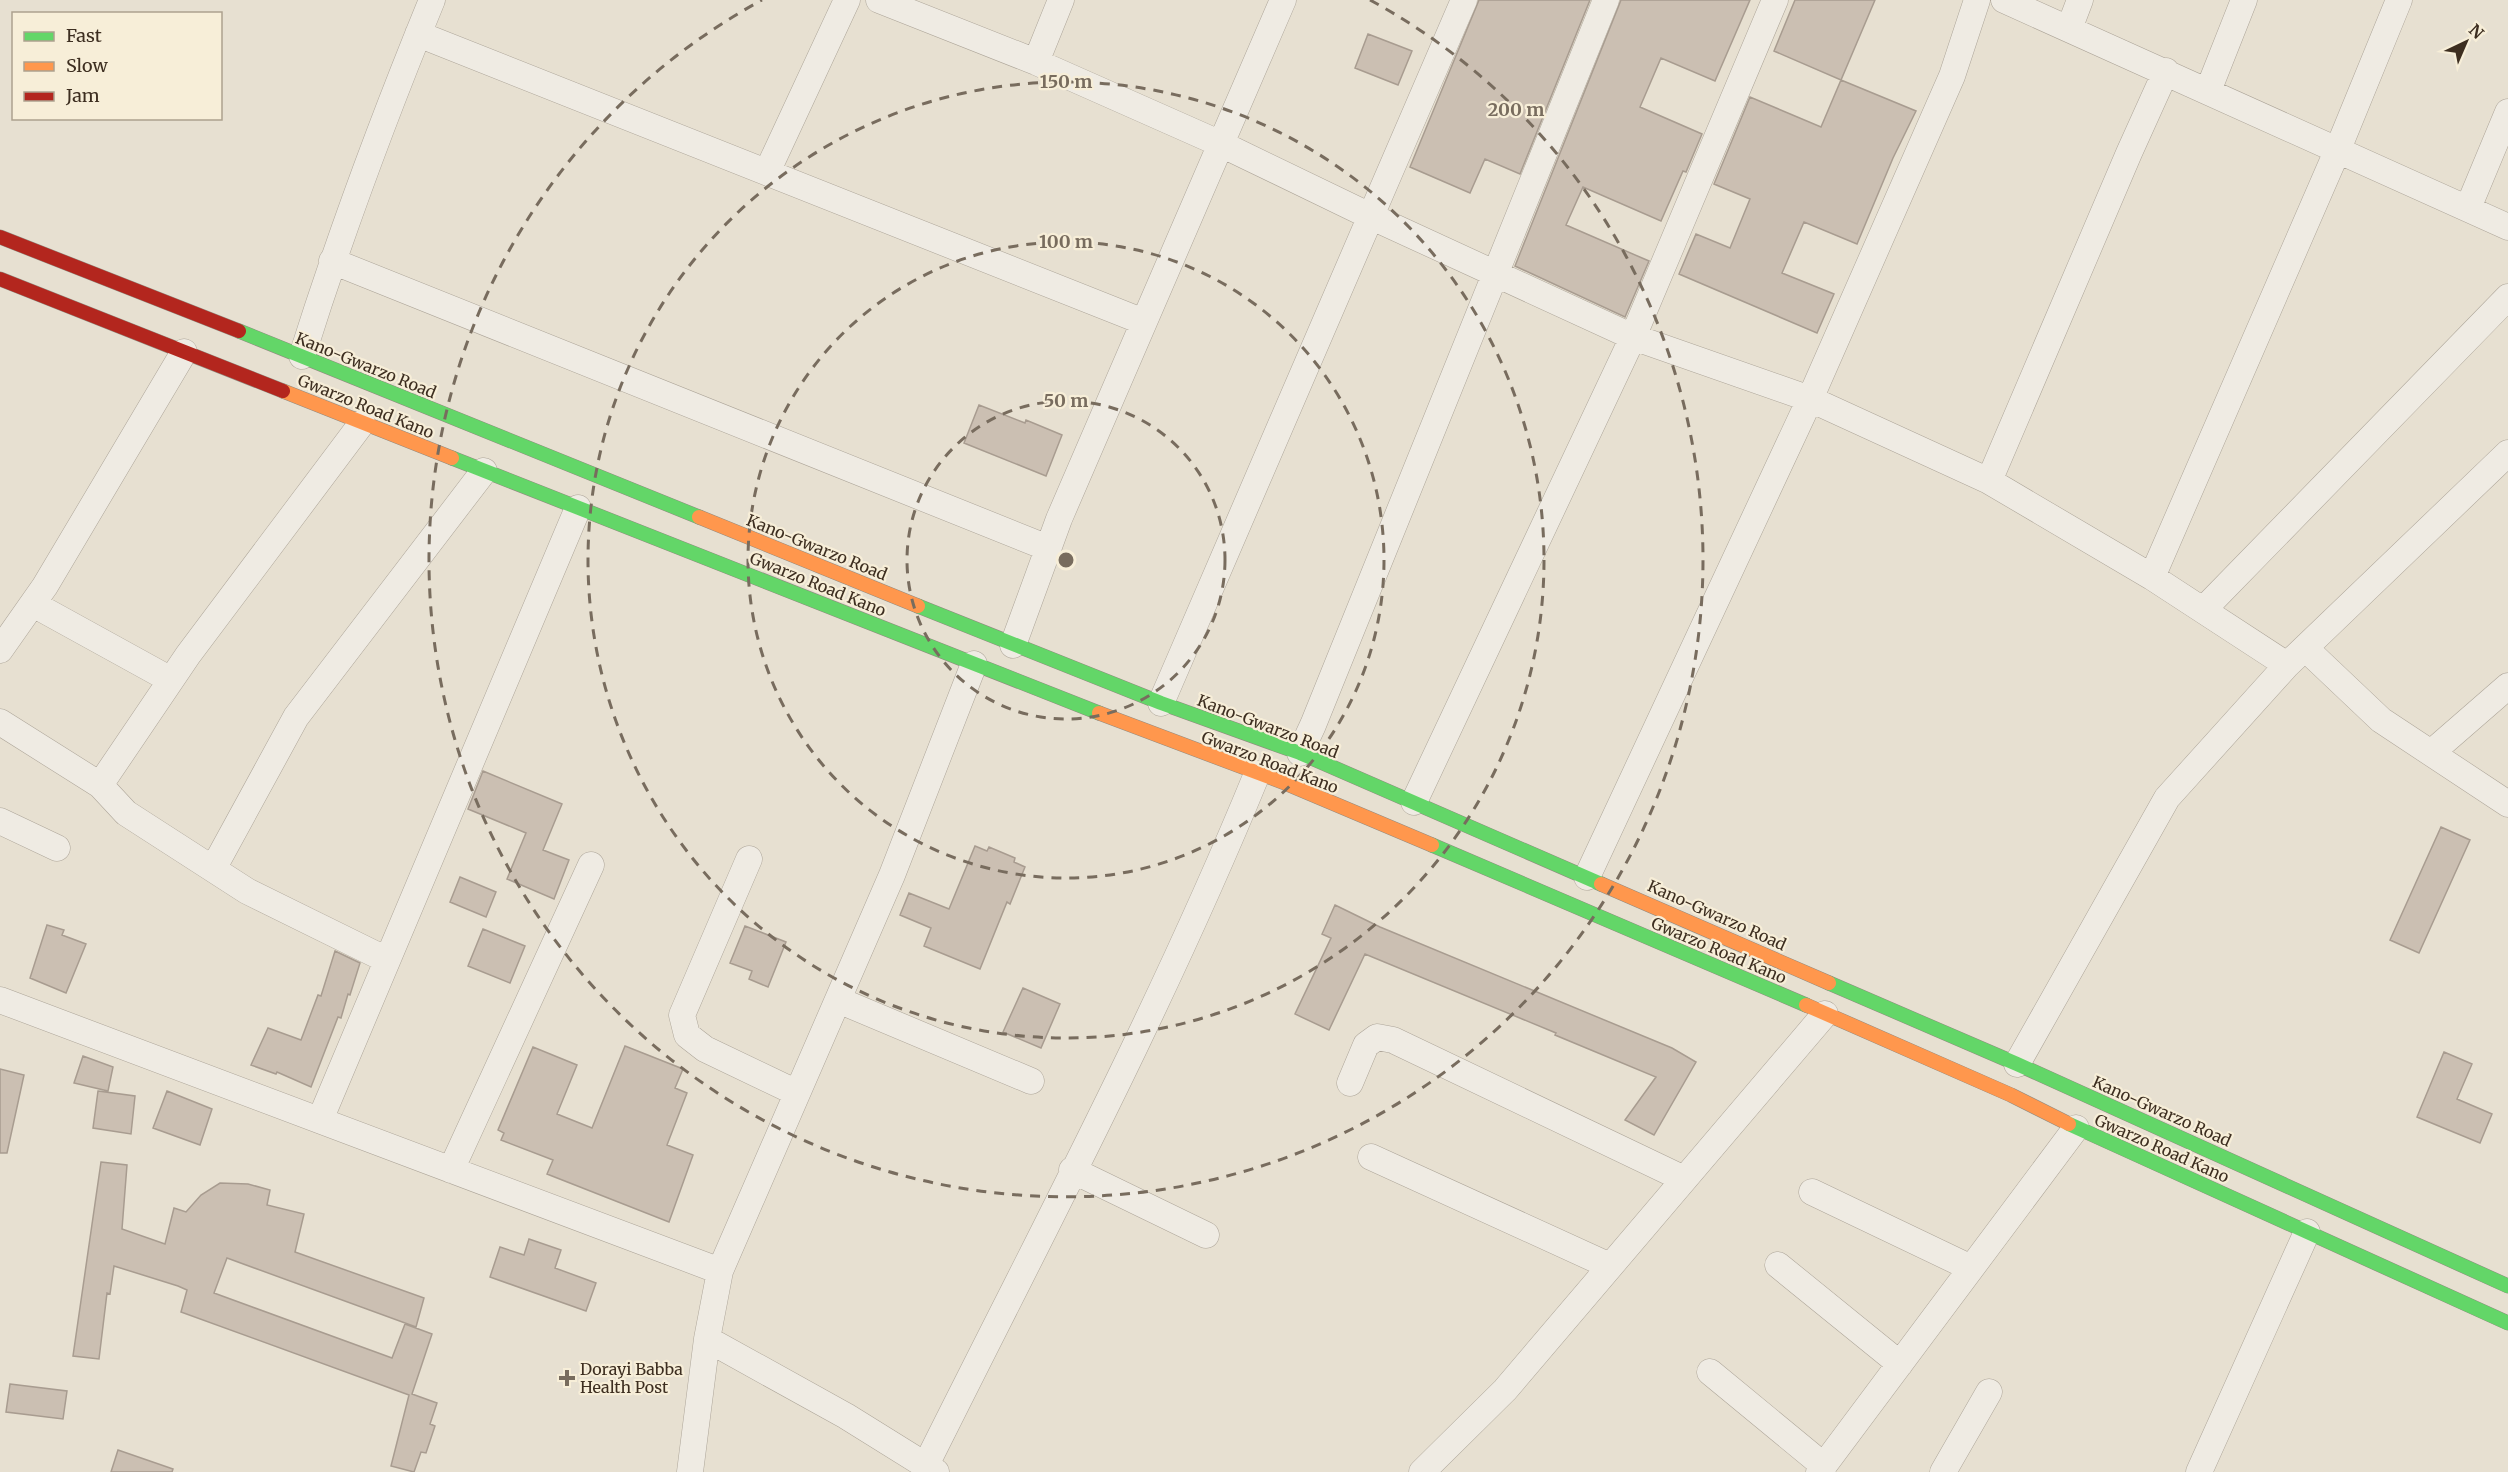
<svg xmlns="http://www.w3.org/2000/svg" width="2508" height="1472" viewBox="0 0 2508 1472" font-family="Merriweather,serif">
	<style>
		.building { fill: #cbbfb2; stroke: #a89c90; stroke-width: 1.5 }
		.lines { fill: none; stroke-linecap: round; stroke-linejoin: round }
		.street-casing { stroke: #ada599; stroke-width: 27 }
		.fast-casing { stroke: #928b80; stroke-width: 15 }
		.slow-casing { stroke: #928b80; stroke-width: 15 }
		.jam-casing { stroke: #928b80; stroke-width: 15 }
		.street { stroke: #efebe3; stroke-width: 26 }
		.fast { stroke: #63d668; stroke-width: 14 }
		.slow { stroke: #ff974d; stroke-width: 14 }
		.jam { stroke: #b3261e; stroke-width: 14 }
		.ring { fill: none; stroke: #786c5e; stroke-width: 3; stroke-dasharray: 10 8 }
		.poi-dot { fill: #786c5e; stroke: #f7eed8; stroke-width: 2 }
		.labels { text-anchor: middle; stroke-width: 4.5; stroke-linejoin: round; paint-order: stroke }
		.street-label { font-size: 16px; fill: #3d2e20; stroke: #f7eed8 }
		.poi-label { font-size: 16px; fill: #3d2e20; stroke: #f7eed8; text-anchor: start }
		.centre { fill: #786c5e; stroke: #f7eed8; stroke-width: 3 }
		.ring-label { font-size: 18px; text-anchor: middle; font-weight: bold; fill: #786c5e; stroke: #f7eed8; stroke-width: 4.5; stroke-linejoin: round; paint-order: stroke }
	</style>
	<rect width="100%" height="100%" fill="#e7e0d1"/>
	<path class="building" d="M1479,0H1590L1520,174L1485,159L1470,193L1410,167Z
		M1621,0H1750L1715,81L1661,58L1640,107L1702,134L1686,172L1683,171L1661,221L1583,187L1566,225L1649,261L1625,317L1515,266Z
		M1795,0H1875L1841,80L1774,51Z
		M1368,34L1412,51L1398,85L1355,68Z
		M1841,80L1916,111L1893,158L1857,244L1804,222L1782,273L1834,294L1817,333L1679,274L1696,234L1730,248L1750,199L1714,184L1750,97L1821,127Z
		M979,405L1025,423L1026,420L1062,435L1046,476L964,443Z
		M483,771L562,804L543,850L569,860L554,899L507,879L526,833L468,809Z
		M2441,827L2470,840L2419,953L2390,940Z
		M975,846L987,851L989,847L1015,858L1014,862L1025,867L1010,904L1007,902L980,969L924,946L931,928L900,915L909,893L949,909Z
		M460,877L496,892L486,917L450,902Z
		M1335,905L1380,927L1672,1048L1696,1062L1654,1135L1625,1120L1656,1077L1555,1035L1556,1033L1365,954L1329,1030L1295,1014L1331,938L1322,934Z
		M47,925L64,930L62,935L86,944L66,993L30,978Z
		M745,926L786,942L768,987L749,979L752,971L730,963Z
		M483,929L525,946L510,983L468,966Z
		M335,951L360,963L350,995L348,994L341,1018L338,1017L311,1087L277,1072L276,1074L251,1065L268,1028L301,1040L318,995L321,996Z
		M1023,988L1060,1004L1041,1048L1003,1032Z
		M625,1046L683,1069L675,1088L687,1093L667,1145L693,1155L669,1222L547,1174L553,1160L501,1140L504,1133L498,1130L533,1047L577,1065L557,1114L592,1128Z
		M2444,1052L2472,1064L2457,1099L2492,1114L2480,1143L2417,1117Z
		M83,1056L113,1067L108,1091L74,1083Z
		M0,1069L24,1075L7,1153H0Z
		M98,1091L135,1096L131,1134L93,1128Z
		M167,1091L212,1109L200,1145L153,1128Z
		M101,1162L127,1165L122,1229L165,1244L174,1208L186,1212L201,1195L220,1183L248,1184L270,1190L267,1205L304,1214L295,1252L424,1298L416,1327L227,1258L214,1293L392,1358L405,1324L432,1334L412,1394L437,1403L430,1424L435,1426L426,1453L421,1452L414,1472L391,1466L409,1395L181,1312L187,1290L178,1286L114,1266L110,1294L107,1293L99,1359L73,1356Z
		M529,1239L561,1250L555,1268L596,1283L586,1311L490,1277L500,1247L524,1255Z
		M10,1384L67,1391L63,1419L6,1412Z
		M118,1450L173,1469L172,1472H111Z"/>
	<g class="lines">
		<g class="street-casing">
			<path id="street" d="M879,0L1036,62L1221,144L1370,216L1633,337L1810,399L1989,481L2152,577L2287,665
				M2004,0L2508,227
				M2069,29L2080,0
				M418,34L1144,322
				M1036,62L1061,0
				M2208,91L2244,0
				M767,172L847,0
				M2468,208L2508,112
				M332,261L1048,548
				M302,356C340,235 384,117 432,0
				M1989,481L2129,153L2166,71
				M2152,577L2338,149L2399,0
				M33,604L171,680
				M2203,610L2508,297
				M1013,645L1059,519L1283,0
				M2305,648L2381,720L2508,804
				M0,650L45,586L184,352
				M1161,703L1464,0
				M0,722L100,785L126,813L247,891L387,960
				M1300,753L1313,725L1606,0
				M2431,753L2508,686
				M100,785L188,655L362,423
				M1414,802L1633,337L1775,0
				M0,821L57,848
				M749,859L682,1015L687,1035L705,1049L797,1093
				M213,869L296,717L484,471
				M1587,877L1810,399L1952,76L1977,0
				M0,1000L720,1271
				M838,1000L1031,1081
				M2017,1064L2167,798L2287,665L2508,453
				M1350,1083L1366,1045L1377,1037L1393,1040L1684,1179
				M320,1120L578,508
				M1371,1157L1610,1266
				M451,1170L591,865
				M1072,1170L1206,1235
				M1812,1192L1971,1268
				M1778,1265L1900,1364
				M707,1339L846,1416L936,1472
				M1710,1372L1824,1466
				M925,1467C1039,1238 1160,1011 1257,774
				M690,1472L707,1339L720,1271L892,875L974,664
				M1422,1472L1505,1390L1825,1014
				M1819,1472L2076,1128
				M1943,1472L1989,1392
				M2199,1472L2307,1232"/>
		</g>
		<g class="fast-casing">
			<path id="fast" d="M239,331L699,517
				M452,458L1099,713
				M918,606L1161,703L1300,753L1601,884
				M1432,845L1806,1005
				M1829,983L2017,1064L2508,1286
				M2069,1124L2508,1323"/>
		</g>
		<g class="slow-casing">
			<path id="slow" d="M283,391L452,458
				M699,517L918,606
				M1099,713L1285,783L1432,845
				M1601,884L1829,983
				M1806,1005L2011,1095L2069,1124"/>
		</g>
		<g class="jam-casing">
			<path id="jam" d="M0,237L239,331
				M0,279L283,391"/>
		</g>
		<use href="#street" class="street"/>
		<use href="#fast" class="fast"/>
		<use href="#slow" class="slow"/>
		<use href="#jam" class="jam"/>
	</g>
	<g class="ring">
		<circle cx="1066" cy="560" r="159"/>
		<circle cx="1066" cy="560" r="318"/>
		<circle cx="1066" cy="560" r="478"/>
		<path d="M1370 0A637 637 0 1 1 762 0"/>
	</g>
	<path class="poi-dot" d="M564 1369h6v6h6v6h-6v6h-6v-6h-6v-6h6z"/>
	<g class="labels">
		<g class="street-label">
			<text transform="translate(366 365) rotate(22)" y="6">Kano-Gwarzo Road</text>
			<text transform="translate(366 406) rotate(22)" y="6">Gwarzo Road Kano</text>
			<text transform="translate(817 547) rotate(22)" y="6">Kano-Gwarzo Road</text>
			<text transform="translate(818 584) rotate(22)" y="6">Gwarzo Road Kano</text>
			<text transform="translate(1268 726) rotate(21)" y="6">Kano-Gwarzo Road</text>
			<text transform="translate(1270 762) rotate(21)" y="6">Gwarzo Road Kano</text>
			<text transform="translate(1717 915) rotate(24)" y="6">Kano-Gwarzo Road</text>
			<text transform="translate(1719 950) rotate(23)" y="6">Gwarzo Road Kano</text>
			<text transform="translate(2162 1111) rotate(24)" y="6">Kano-Gwarzo Road</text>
			<text transform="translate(2162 1148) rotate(24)" y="6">Gwarzo Road Kano</text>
		</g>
		<g class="poi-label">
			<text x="580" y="1375">Dorayi Babba<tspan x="580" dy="18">Health Post</tspan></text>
		</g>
	</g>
	<circle cx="1066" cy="560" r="9" class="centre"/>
	<g class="ring-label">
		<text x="1066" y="88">150 m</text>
		<text x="1516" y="116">200 m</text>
		<text x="1066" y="248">100 m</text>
		<text x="1066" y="407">50 m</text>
	</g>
	<rect x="12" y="12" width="210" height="108" fill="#f7eed8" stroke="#ada18e" stroke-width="1.5"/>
	<rect x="24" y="32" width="30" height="9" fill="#63d668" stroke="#ada18e" stroke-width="1.5"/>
	<text x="66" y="42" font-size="18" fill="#3d2e20">Fast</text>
	<rect x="24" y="62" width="30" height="9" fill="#ff974d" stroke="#ada18e" stroke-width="1.5"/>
	<text x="66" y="72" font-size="18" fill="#3d2e20">Slow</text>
	<rect x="24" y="92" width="30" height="9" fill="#b3261e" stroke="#ada18e" stroke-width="1.5"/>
	<text x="66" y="102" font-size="18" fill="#3d2e20">Jam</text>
	<g transform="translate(2466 42) rotate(44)" stroke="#f7eed8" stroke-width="4.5" paint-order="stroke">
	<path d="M0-4.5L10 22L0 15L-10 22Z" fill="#3d2e20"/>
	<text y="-9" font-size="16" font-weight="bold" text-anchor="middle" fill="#3d2e20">N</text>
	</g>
</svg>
